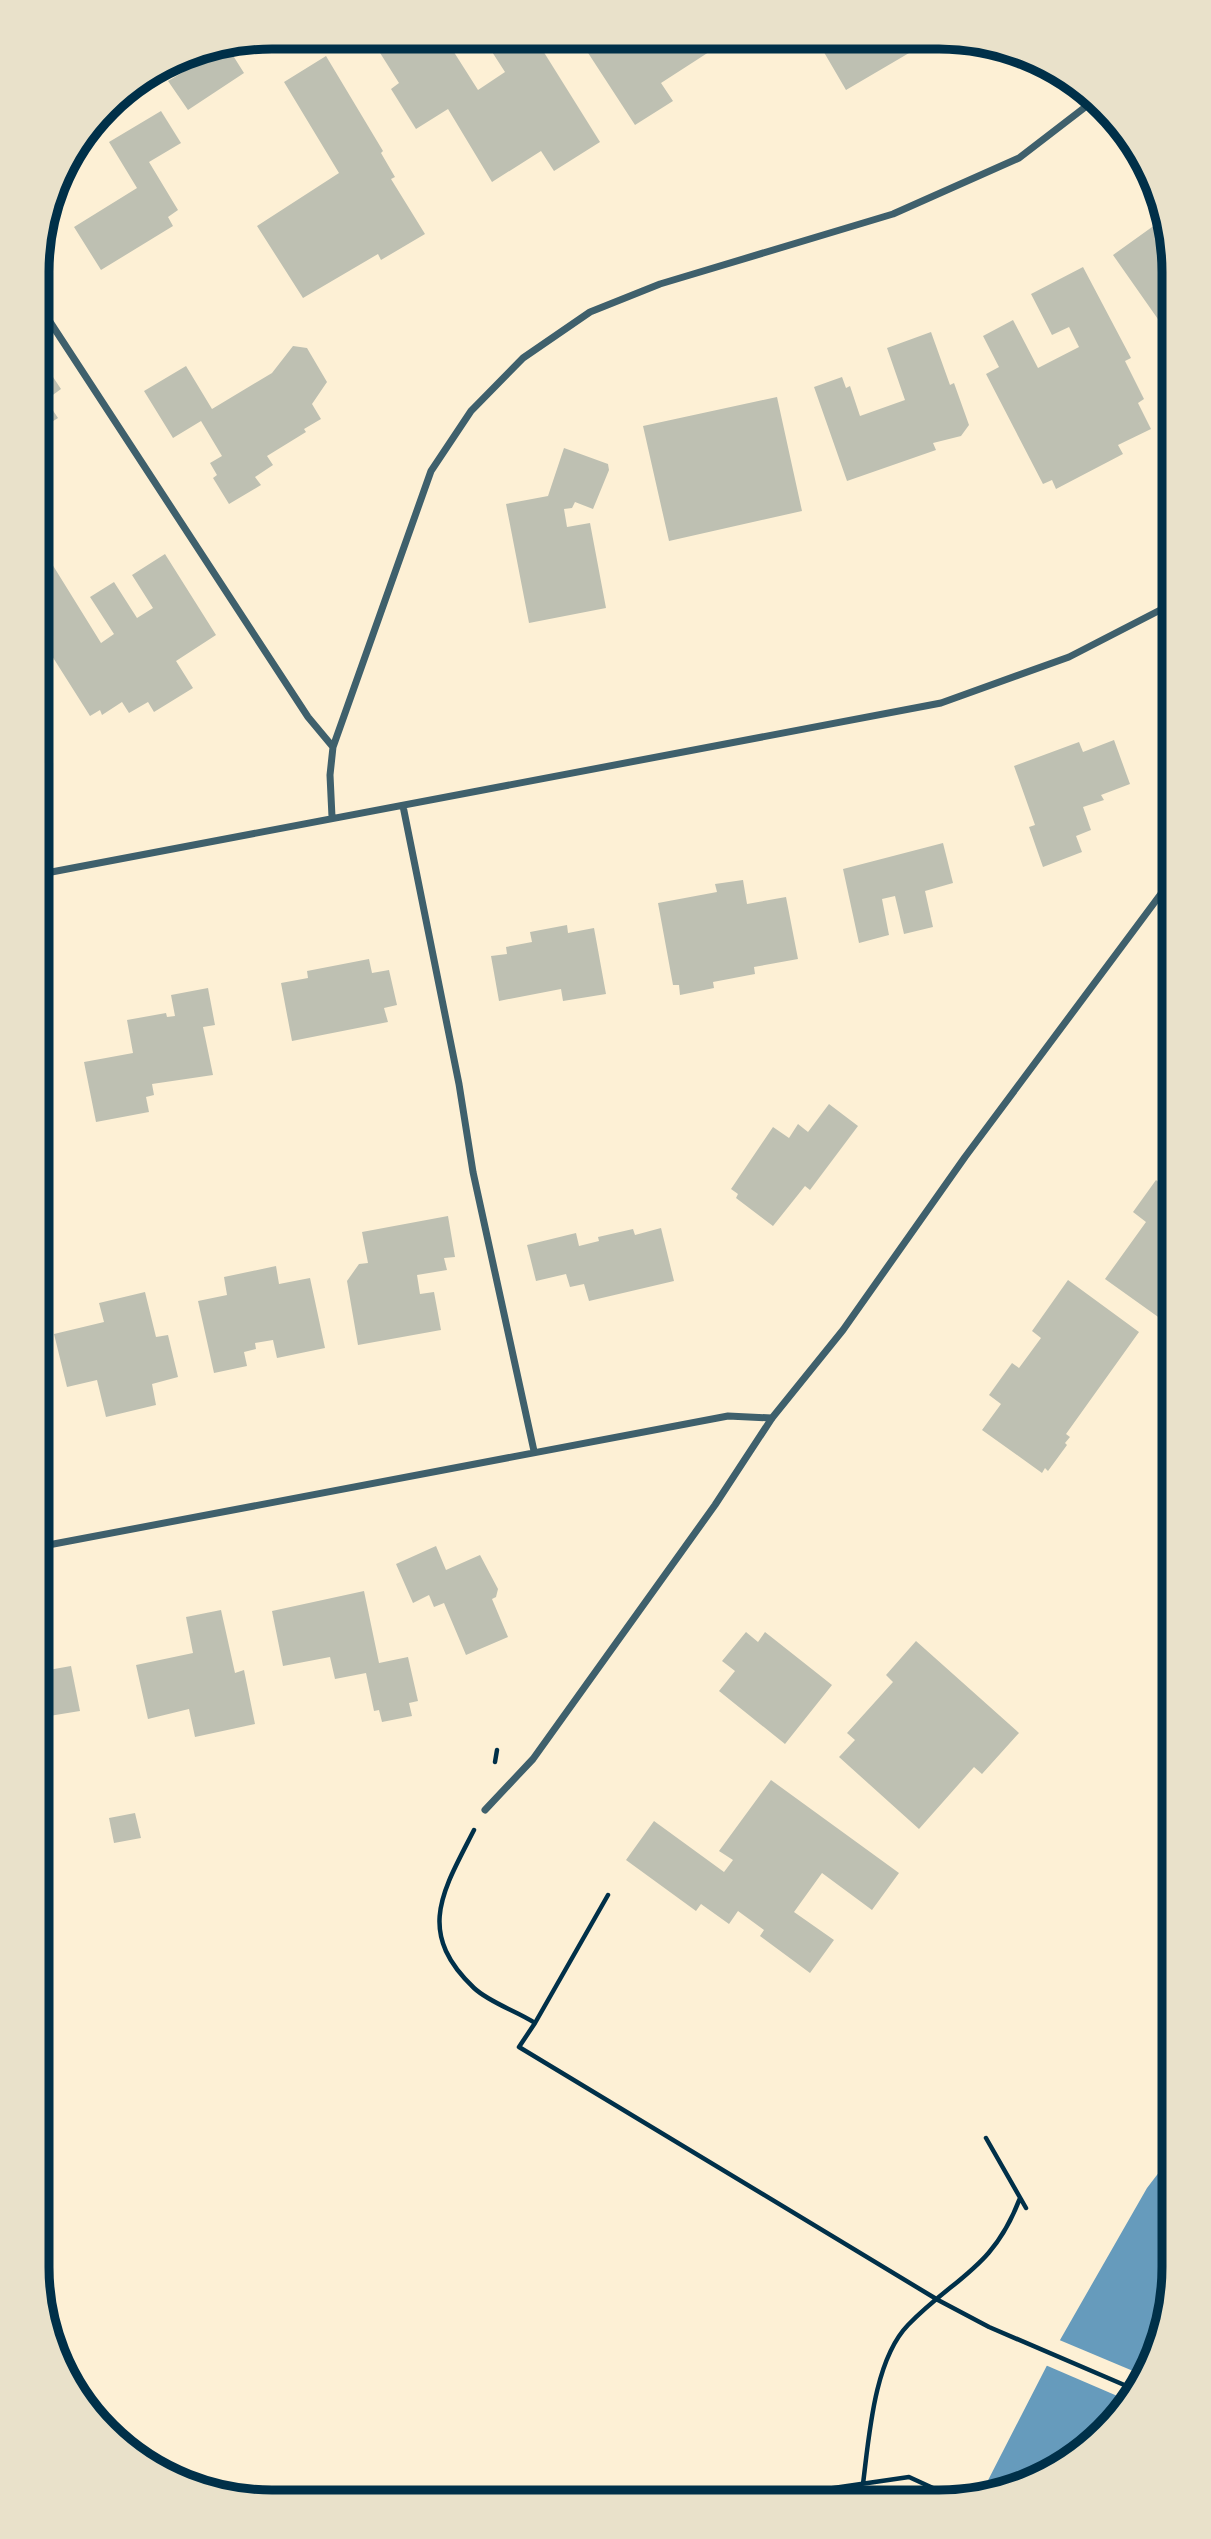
<svg xmlns="http://www.w3.org/2000/svg" width="1211" height="2539" viewBox="0 0 1211 2539" font-family="'Noto Sans',sans-serif">
	<style>
		.water { fill: #669bbc }
		.pier { fill: #fdf0d5 }
		.building { fill: #bec0b2 }
		.lines { fill: none; stroke-linecap: round; stroke-linejoin: round }
		.path { stroke: #003049; stroke-width: 4.5 }
		.minor { stroke: #3f606c; stroke-width: 7 }
		.rim { fill: none; stroke: #003049; stroke-width: 9 }
	</style>
	<rect width="100%" height="100%" fill="#fdf0d5"/>
	<path class="water" d="M1173,2154C1173,2196 1178,2240 1174,2282C1167,2357 1121,2439 1051,2471C1028,2482 1007,2494 981,2494L1060,2340L1147,2188Z"/>
	<path class="pier" d="M1057,2339L1145,2376L1129,2401L1043,2364Z"/>
	<path class="building" d="M370,37L445,38L478,90L505,72L485,41L490,38H535L600,142L554,171L541,151L492,182L448,109L416,129L391,89L399,83Z
		M579,39L722,40H743L735,45L726,41L661,83L673,101L635,125Z
		M821,40H843L922,41L918,43L921,46L846,90L818,42Z
		M227,46L244,73L188,110L168,81Z
		M326,56L383,151L381,153L395,177L391,179L425,234L381,260L378,254L303,298L257,226L339,173L284,82Z
		M161,111L181,143L149,162L178,210L168,217L173,226L101,270L74,227L137,188L109,142Z
		M1166,217L1167,332L1113,255Z
		M1083,267L1131,358L1125,361L1144,399L1138,403L1151,429L1118,445L1123,454L1056,489L1052,480L1043,484L986,374L999,367L983,336L1013,320L1038,368L1079,347L1069,327L1052,335L1031,294Z
		M931,332L950,385L954,383L969,425L961,436L933,443L936,450L847,481L814,387L842,377L846,388L850,386L860,416L905,400L887,348Z
		M293,346L307,348L327,382L312,404L321,419L304,429L306,432L267,456L273,465L255,477L261,485L229,504L213,478L217,475L210,463L222,456L201,421L173,438L144,391L186,366L212,409L272,373Z
		M39,356L61,389L46,400L58,418L39,430Z
		M777,397L802,511L669,541L643,426Z
		M564,448L608,464L609,470L593,509L575,502L572,508L564,509L567,527L590,523L606,608L529,623L506,504L548,496Z
		M44,551L101,643L114,634L90,597L114,582L137,618L153,608L132,575L165,554L216,635L176,661L193,688L154,712L148,702L129,713L122,702L102,715L100,710L90,716L40,637V554Z
		M1114,740L1130,784L1101,795L1104,800L1083,807L1091,830L1076,836L1082,852L1043,867L1029,827L1035,825L1014,766L1079,742L1083,752Z
		M943,843L953,883L925,891L933,927L904,934L895,896L882,899L889,935L859,943L843,869Z
		M743,880L747,904L786,897L798,959L754,967L755,974L713,982L714,988L680,995L679,985H673L658,903L717,892L715,884Z
		M567,925L568,933L594,928L606,994L563,1001L561,989L499,1001L491,956L507,954L506,947L532,942L530,932Z
		M369,959L372,973L389,970L397,1005L384,1008L388,1022L292,1041L281,983L308,978L307,971Z
		M208,988L215,1025L203,1027L213,1075L152,1084L154,1095L146,1097L149,1112L96,1122L84,1062L133,1053L127,1020L166,1013L167,1017L175,1016L171,995Z
		M829,1104L858,1126L810,1190L805,1186L773,1226L736,1198L738,1194L731,1189L773,1127L789,1138L798,1124L808,1132Z
		M1170,1172V1321L1168,1324L1105,1279L1146,1222L1133,1212L1156,1180L1161,1184Z
		M448,1216L455,1257L444,1258L447,1270L417,1275L420,1294L434,1292L441,1330L358,1345L347,1281L359,1264L368,1263L362,1232Z
		M661,1228L674,1281L589,1301L584,1284L570,1287L566,1274L536,1281L527,1245L576,1233L579,1246L599,1241L598,1237L633,1229L635,1235Z
		M276,1266L279,1284L310,1278L325,1348L277,1358L273,1340L255,1343L256,1349L244,1352L247,1366L214,1373L198,1301L227,1295L224,1277Z
		M1068,1280L1139,1332L1066,1434L1070,1437L1065,1443L1067,1445L1048,1471L1045,1468L1042,1473L982,1430L1001,1404L989,1395L1012,1363L1019,1368L1041,1338L1032,1331Z
		M145,1292L156,1337L168,1335L178,1377L152,1384L156,1405L106,1417L97,1380L67,1387L54,1334L104,1322L99,1303Z
		M436,1546L446,1570L480,1555L498,1589L496,1597L492,1599L508,1637L466,1655L444,1603L434,1607L429,1595L413,1603L396,1564Z
		M364,1591L379,1663L408,1657L418,1701L409,1703L412,1716L382,1722L379,1710L374,1711L366,1673L335,1679L330,1657L283,1666L272,1611Z
		M221,1610L235,1673L244,1670L255,1724L195,1737L189,1709L148,1719L136,1665L193,1653L186,1617Z
		M746,1632L758,1642L765,1632L832,1685L785,1744L719,1691L735,1671L722,1661Z
		M916,1641L1019,1733L982,1774L974,1767L919,1829L839,1757L855,1740L847,1733L893,1682L886,1675Z
		M71,1666L80,1711L43,1717V1671Z
		M771,1780L899,1873L872,1910L822,1873L794,1912L834,1940L810,1973L760,1936L764,1930L738,1911L729,1924L701,1904L696,1911L626,1860L654,1821L724,1872L733,1860L719,1851Z
		M135,1813L141,1838L114,1843L109,1818Z"/>
	<g class="lines">
		<path class="path" d="M495,1762L497,1750
			M474,1830C443,1891 415,1932 474,1988C490,2003 517,2011 535,2023L608,1895
			M535,2023L519,2047L938,2300L989,2327L1136,2390
			M986,2138L1026,2208
			M863,2484C869,2437 874,2360 908,2325C956,2276 993,2269 1020,2198
			M806,2492L909,2477L946,2494"/>
		<path class="minor" d="M39,305L308,717L333,747
			M403,806L459,1084L473,1172L534,1451
			M332,817L330,775L333,747L431,471L471,411L523,358L590,312L660,284L893,214L1019,158L1097,98
			M41,874L941,703L1069,657L1168,606
			M43,1546L728,1416L772,1418
			M485,1810L533,1759L715,1505L772,1418L843,1330L965,1157L1169,883"/>
	</g>
	<path d="M0 0H1211V2539H0ZM272 49H939A223 223 0 0 1 1162 272V2267A223 223 0 0 1 939 2490H272A223 223 0 0 1 49 2267V272A223 223 0 0 1 272 49Z" fill="#e9e1ca" fill-rule="evenodd"/>
	<path class="rim" d="M272 49H939A223 223 0 0 1 1162 272V2267A223 223 0 0 1 939 2490H272A223 223 0 0 1 49 2267V272A223 223 0 0 1 272 49Z"/>
</svg>
